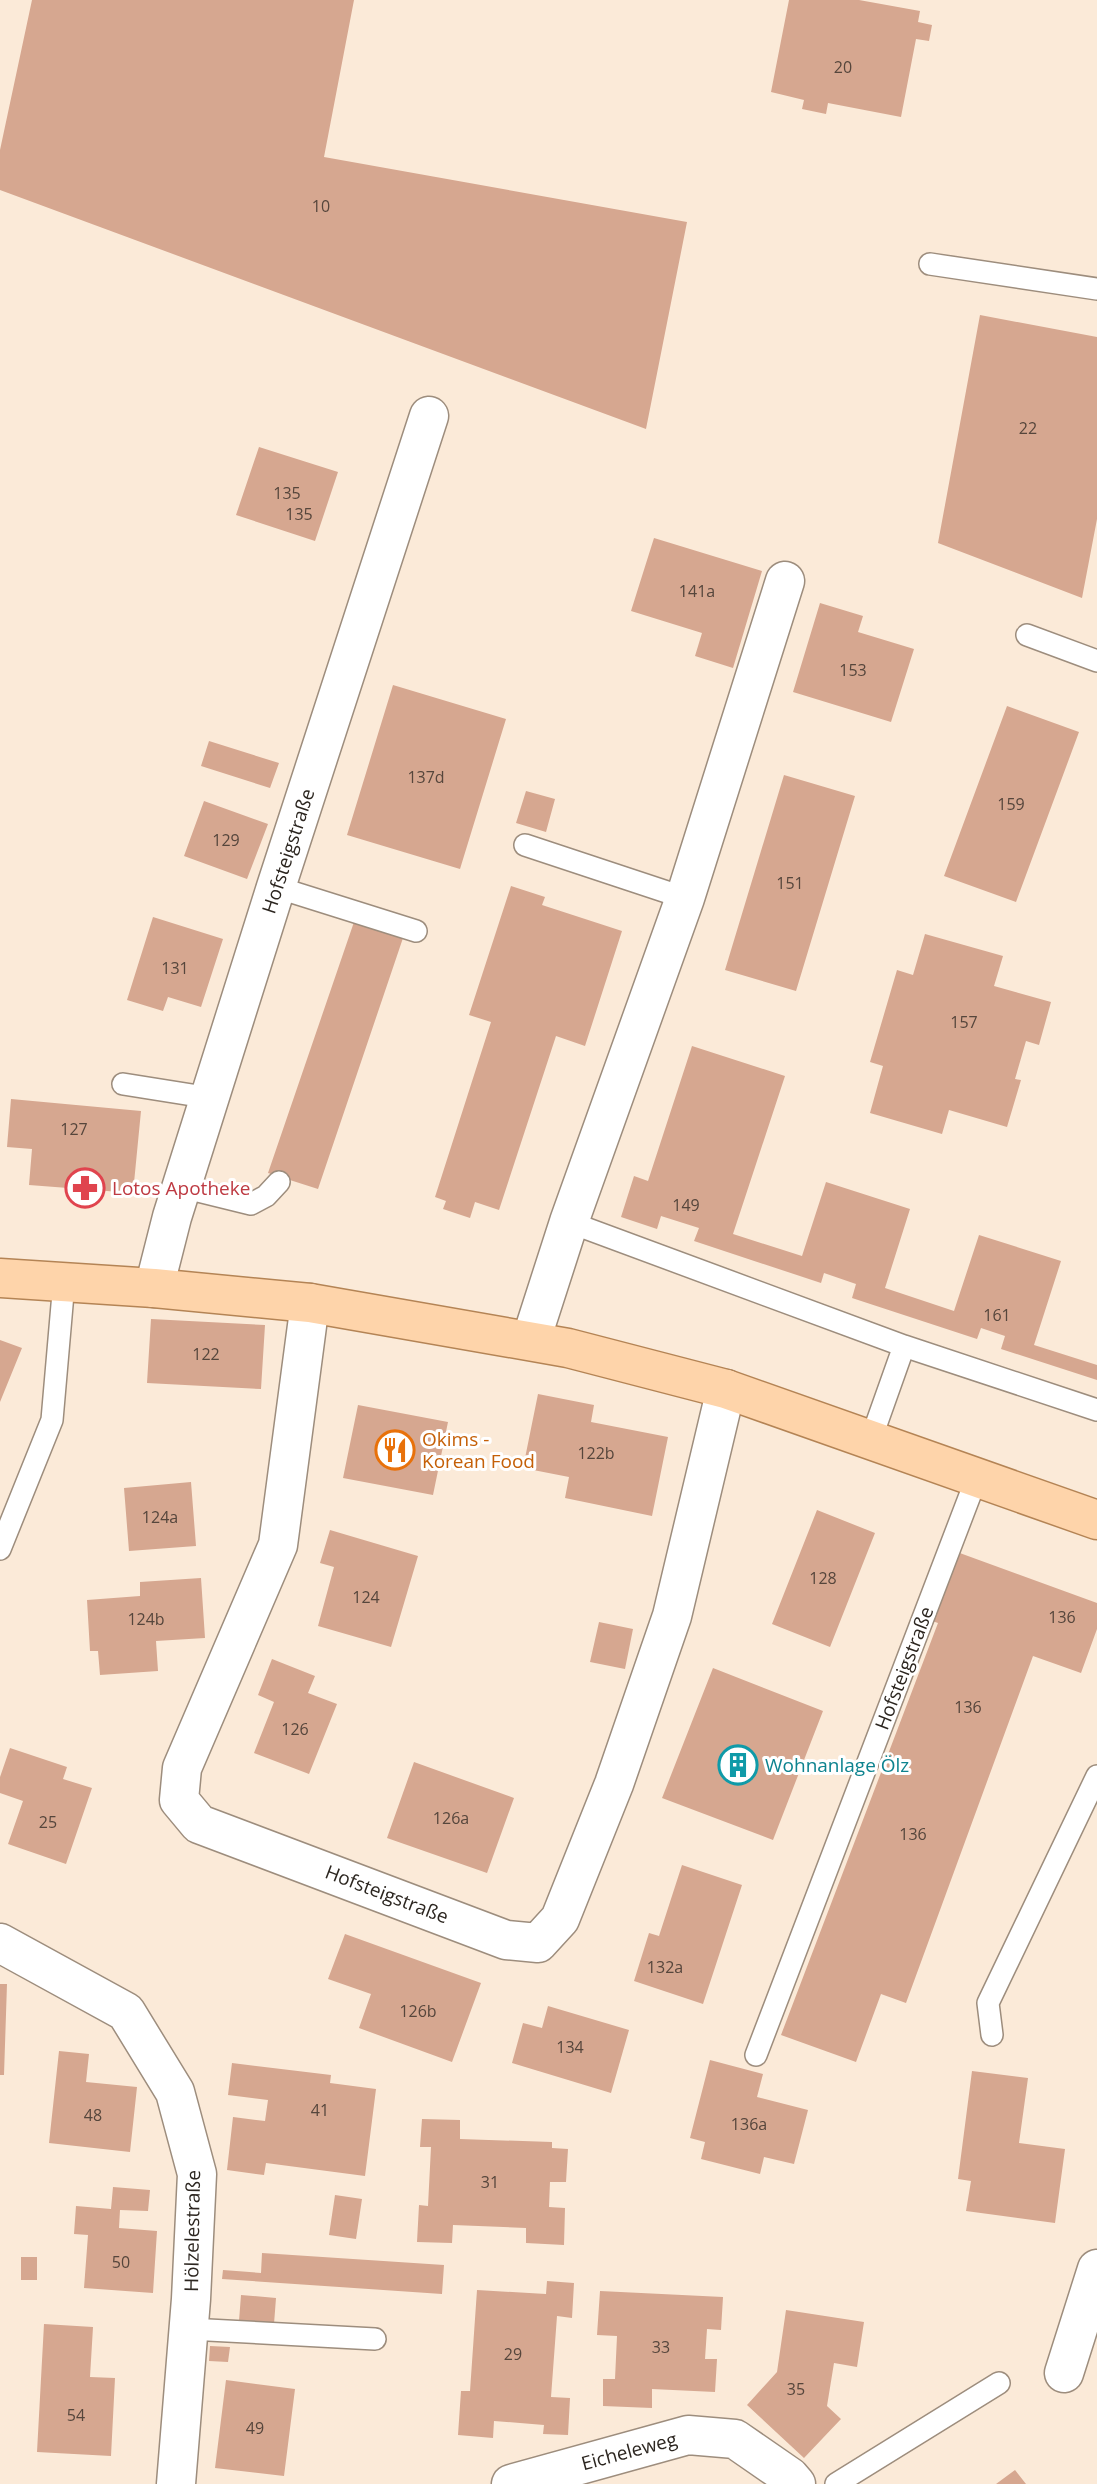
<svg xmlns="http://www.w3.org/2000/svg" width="1097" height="2484" viewBox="0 0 1097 2484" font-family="'Open Sans',sans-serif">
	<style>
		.building { fill: #d6a790 }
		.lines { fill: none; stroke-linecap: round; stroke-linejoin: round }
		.lane-casing { stroke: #9d8d7d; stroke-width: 24 }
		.street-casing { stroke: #9d8d7d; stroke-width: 41 }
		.primary-casing { stroke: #b48455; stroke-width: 41 }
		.lane { stroke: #fff; stroke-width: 21 }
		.street { stroke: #fff; stroke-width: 38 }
		.primary { stroke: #fed4aa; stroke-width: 38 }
		.labels { text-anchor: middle; stroke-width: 6; stroke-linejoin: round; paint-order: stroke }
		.number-label { font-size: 16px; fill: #56463c }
		.street-label { font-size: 19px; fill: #2c2620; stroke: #fff }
		.health-label { font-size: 19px; fill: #be3a42; stroke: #fff; text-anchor: start }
		.food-label { font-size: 19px; fill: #c56008; stroke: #fff; text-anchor: start }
		.culture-label { font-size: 19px; fill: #0d838f; stroke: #fff; text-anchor: start }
	</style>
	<rect width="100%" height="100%" fill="#fbead8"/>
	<path class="building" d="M32,0H354L324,157L687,222L646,429L0,190V150Z
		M789,0H859L920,11L918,22L932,25L929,41L916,39L901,117L828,103L826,114L802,109L804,100L771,92Z
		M980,315L1097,337V519L1082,598L938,543Z
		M259,447L338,472L315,541L236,515Z
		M654,538L762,571L733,668L695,656L702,633L631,611Z
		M820,603L863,616L858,632L914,649L891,722L793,692Z
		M393,685L506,719L460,869L347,835Z
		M1007,706L1079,732L1016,902L944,876Z
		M209,741L279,763L270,788L201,766Z
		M784,775L855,796L796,991L725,970Z
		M526,791L555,799L546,832L516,823Z
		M204,801L268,824L247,879L184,856Z
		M511,886L545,897L542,905L622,931L585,1046L556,1036L499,1210L475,1202L470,1218L443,1209L446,1201L435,1197L491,1022L469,1015Z
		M153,917L223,939L201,1007L168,997L163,1011L127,1000Z
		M354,922L403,938L318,1189L268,1173Z
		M925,934L1003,956L994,986L1051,1002L1039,1045L1026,1041L1015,1079L1021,1080L1007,1127L949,1110L942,1134L870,1113L883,1066L870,1062L897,970L913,975Z
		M692,1046L785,1076L733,1234L802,1256L826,1182L910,1209L885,1288L954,1311L979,1235L1061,1261L1034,1345L1097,1365V1380L1001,1349L1005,1336L981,1328L977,1339L852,1298L856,1284L824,1273L821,1283L694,1241L699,1228L661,1216L657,1229L621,1217L634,1176L648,1181Z
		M11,1099L141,1111L133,1193L29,1185L32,1149L7,1147Z
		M151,1319L265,1325L261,1389L147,1383Z
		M0,1340L22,1348L0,1402Z
		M538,1394L594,1405L591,1422L668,1437L652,1516L565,1498L569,1477L523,1468Z
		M358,1405L448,1422L433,1495L343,1478Z
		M191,1482L196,1546L129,1551L124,1488Z
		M817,1510L875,1533L830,1647L772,1624Z
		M330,1530L418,1556L391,1647L318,1626L334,1567L320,1563Z
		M957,1552L1097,1603V1629L1081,1673L1033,1656L906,2003L881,1994L856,2062L781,2035L938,1623L932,1621Z
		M201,1578L205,1638L156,1641L158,1671L100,1675L98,1651H90L87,1600L140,1596V1582Z
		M599,1622L633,1629L625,1669L590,1662Z
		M272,1659L315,1676L308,1693L337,1704L309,1774L254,1753L274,1702L258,1695Z
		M713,1668L823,1711L773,1840L662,1798Z
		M10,1748L67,1767L63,1779L92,1788L66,1864L8,1844L23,1801L0,1793V1777Z
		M414,1762L514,1798L487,1873L387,1838Z
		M682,1865L742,1885L703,2004L634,1981L649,1933L659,1936Z
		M345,1934L481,1983L452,2062L359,2028L371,1994L328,1979Z
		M0,1984H7L4,2075H0Z
		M548,2006L629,2030L611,2093L512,2063L523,2023L542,2028Z
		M59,2051L89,2054L86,2082L137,2087L130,2152L49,2143Z
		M710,2060L763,2074L757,2097L808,2110L794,2164L764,2157L760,2174L701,2159L705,2142L690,2138Z
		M232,2063L331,2075L330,2083L376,2089L365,2176L266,2163L264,2175L227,2170L233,2117L265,2121L268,2100L228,2095Z
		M972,2071L1028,2078L1019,2143L1065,2149L1055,2223L966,2211L971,2181L958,2179Z
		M422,2119L460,2120V2139L552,2142V2148L568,2149L566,2182H550L549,2207L565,2208L564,2245L526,2243V2228L453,2225L452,2243L417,2242L419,2205L428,2206L431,2147H420Z
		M113,2187L150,2190L148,2211L120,2210L119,2228L157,2231L153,2293L84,2288L88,2235L74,2234L76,2206L111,2209Z
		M335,2195L362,2199L356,2239L329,2235Z
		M262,2253L444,2265L442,2294L222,2279L223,2270L261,2273Z
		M21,2257H37V2280H21Z
		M547,2281L574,2283L572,2318L557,2316L551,2397L570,2398L568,2435L543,2434L544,2425L494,2421L493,2438L458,2435L461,2391H470L477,2290L546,2294Z
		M600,2291L723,2297L721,2330L707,2329L705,2359H717L715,2392L652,2389V2408L603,2406V2379H615L617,2336L597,2335Z
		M241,2295L276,2298L274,2324L239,2321Z
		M786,2310L864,2322L857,2367L834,2363L827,2406L841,2419L804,2458L747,2405L777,2372Z
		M44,2324L93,2327L90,2377L115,2378L111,2456L37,2452Z
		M210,2346L230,2347L228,2362L209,2361Z
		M226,2380L295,2389L284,2476L215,2468Z
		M1015,2470L1026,2484H996Z"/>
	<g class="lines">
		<g class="lane-casing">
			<path id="lane" d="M930,264L1097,289
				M1027,635L1097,661
				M525,845L685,898
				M276,887L416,931
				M123,1084L211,1098
				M182,1187L251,1204L266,1196L279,1182
				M569,1222L904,1346L1097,1410
				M871,1439L904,1346
				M0,1549L52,1420L64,1282
				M992,2035L988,2003L1097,1776
				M756,2055L977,1477
				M189,2329L375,2339
				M836,2484L999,2383"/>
		</g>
		<g class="street-casing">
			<path id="street" d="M154,1288L172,1217L276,887L429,416
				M310,1303L278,1545L182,1768L179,1800L199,1824L506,1940L538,1943L560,1919L614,1784L672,1616L726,1389
				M531,1340L569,1222L685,898L785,581
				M0,1943L126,2012L175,2092L197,2174L191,2299L176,2484
				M1064,2373L1097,2269
				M511,2484L688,2435L735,2439L790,2477L796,2484"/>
		</g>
		<g class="primary-casing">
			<path id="primary" d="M0,1278L154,1288L310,1303L568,1348L726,1389L1097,1520"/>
		</g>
		<use href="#lane" class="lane"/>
		<use href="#street" class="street"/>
		<use href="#primary" class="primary"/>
	</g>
	<defs>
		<g id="pharmacy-ring" transform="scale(2.0125)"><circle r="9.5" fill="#fff" stroke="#e0444e" stroke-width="1.5"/><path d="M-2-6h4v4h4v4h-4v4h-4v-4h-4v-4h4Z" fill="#e0444e"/></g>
		<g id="restaurant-ring" transform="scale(2.0125)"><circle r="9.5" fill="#fff" stroke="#e8710a" stroke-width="1.5"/><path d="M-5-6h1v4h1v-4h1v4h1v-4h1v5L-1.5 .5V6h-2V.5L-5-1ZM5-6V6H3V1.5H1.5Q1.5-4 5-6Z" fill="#e8710a"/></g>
		<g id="building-ring" transform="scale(2.0125)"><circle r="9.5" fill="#fff" stroke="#0f9aa8" stroke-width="1.5"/><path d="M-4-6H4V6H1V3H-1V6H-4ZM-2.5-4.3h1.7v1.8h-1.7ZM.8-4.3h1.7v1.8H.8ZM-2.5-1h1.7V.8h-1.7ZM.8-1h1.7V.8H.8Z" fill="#0f9aa8"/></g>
	</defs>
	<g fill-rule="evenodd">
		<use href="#pharmacy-ring" x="85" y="1188"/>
		<use href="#restaurant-ring" x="395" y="1450"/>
		<use href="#building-ring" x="738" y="1765"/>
	</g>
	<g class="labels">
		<g class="number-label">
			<text x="843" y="73">20</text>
			<text x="321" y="212">10</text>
			<text x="1028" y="434">22</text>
			<text x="287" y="499">135</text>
			<text x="299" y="520">135</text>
			<text x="697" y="597">141a</text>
			<text x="853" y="676">153</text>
			<text x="426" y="783">137d</text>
			<text x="1011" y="810">159</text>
			<text x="226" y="846">129</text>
			<text x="790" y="889">151</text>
			<text x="175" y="974">131</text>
			<text x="964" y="1028">157</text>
			<text x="74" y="1135">127</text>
			<text x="686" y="1211">149</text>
			<text x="997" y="1321">161</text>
			<text x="206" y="1360">122</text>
			<text x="596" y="1459">122b</text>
			<text x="160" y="1523">124a</text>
			<text x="823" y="1584">128</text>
			<text x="366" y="1603">124</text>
			<text x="1062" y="1623">136</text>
			<text x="146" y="1625">124b</text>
			<text x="968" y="1713">136</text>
			<text x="295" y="1735">126</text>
			<text x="451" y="1824">126a</text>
			<text x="48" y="1828">25</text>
			<text x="913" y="1840">136</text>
			<text x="665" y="1973">132a</text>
			<text x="418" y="2017">126b</text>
			<text x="570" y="2053">134</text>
			<text x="320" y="2116">41</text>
			<text x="93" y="2121">48</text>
			<text x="749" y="2130">136a</text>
			<text x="490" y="2188">31</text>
			<text x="121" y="2268">50</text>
			<text x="661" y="2353">33</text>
			<text x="513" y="2360">29</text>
			<text x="796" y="2395">35</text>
			<text x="76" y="2421">54</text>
			<text x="255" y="2434">49</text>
		</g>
		<g class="street-label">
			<text transform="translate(288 851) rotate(-72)" y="7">Hofsteigstraße</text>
			<text transform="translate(904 1668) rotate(-69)" y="7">Hofsteigstraße</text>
			<text transform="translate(387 1894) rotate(21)" y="7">Hofsteigstraße</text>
			<text transform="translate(192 2231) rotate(-89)" y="7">Hölzelestraße</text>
			<text transform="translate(629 2451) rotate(-15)" y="7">Eicheleweg</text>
		</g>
		<g class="health-label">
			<text x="112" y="1195">Lotos Apotheke</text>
		</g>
		<g class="food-label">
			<text x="422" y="1446">Okims -<tspan x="422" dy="22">Korean Food</tspan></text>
		</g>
		<g class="culture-label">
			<text x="765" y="1772">Wohnanlage Ölz</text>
		</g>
	</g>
</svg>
